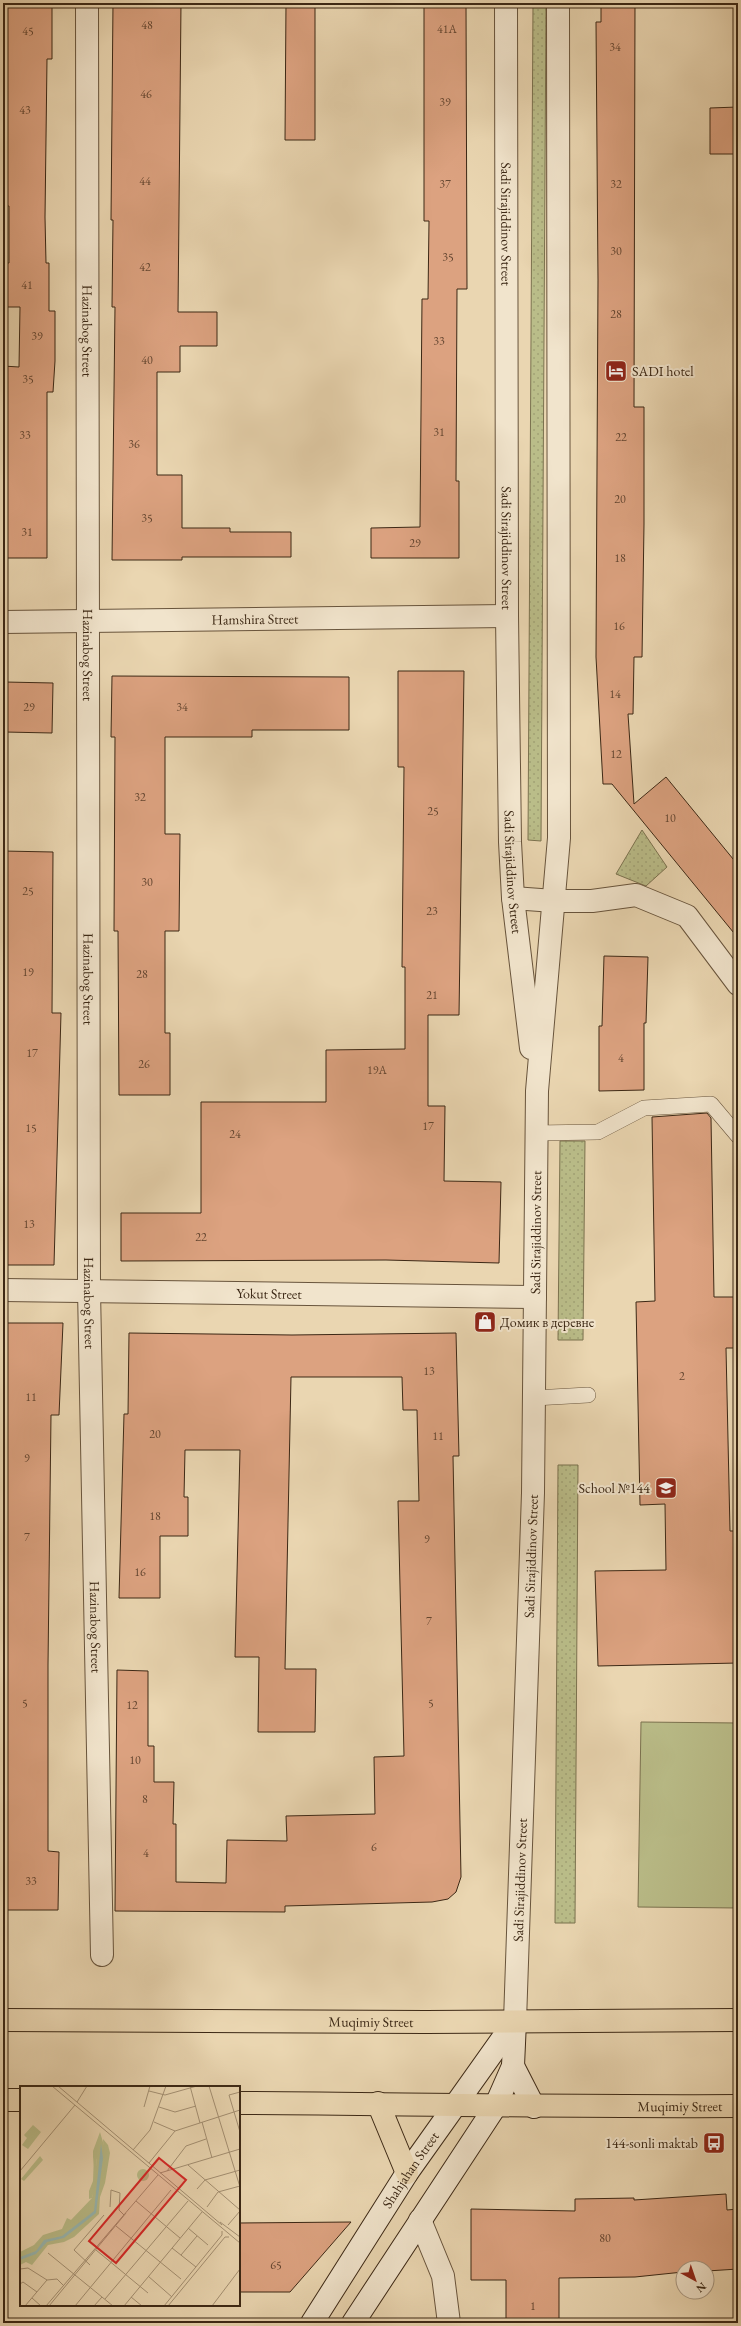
<svg xmlns="http://www.w3.org/2000/svg" width="741" height="2326" viewBox="0 0 741 2326" font-family="'EB Garamond',serif">
	<style>
		.grass { fill: url(#grass-dots); stroke: #7b724f }
		.pitch { fill: #babd89; stroke: #7b724f }
		.building { fill: #dca280; stroke: #3c2815 }
		.lines { fill: none; stroke-linecap: round; stroke-linejoin: round }
		.service-casing { stroke: #68543c; stroke-width: 16 }
		.minor-casing { stroke: #68543c; stroke-width: 24 }
		.tertiary-casing { stroke: #68543c; stroke-width: 24 }
		.secondary-casing { stroke: #3c2815; stroke-width: 24 }
		.primary-casing { stroke: #3c2815; stroke-width: 24 }
		.service { stroke: #f1e4cc; stroke-width: 15 }
		.minor { stroke: #f1e4cc; stroke-width: 22 }
		.tertiary { stroke: #f1e4cc; stroke-width: 22 }
		.secondary { stroke: #f1e4cc; stroke-width: 22 }
		.primary { stroke: #ead6b1; stroke-width: 22 }
		.labels { text-anchor: middle; stroke-width: 4; stroke-linejoin: round; paint-order: stroke }
		.number-label { font-size: 12px; fill: #644630 }
		.street-label { font-size: 14px; fill: #3c2815; stroke: #f1e4cc }
		.poi-label { font-size: 14px; fill: #3c2815; stroke: #f1e4cc; text-anchor: start }
		.inset-road { fill: none; stroke: #a49073; stroke-width: 1 }
		.view { fill: #d62828; fill-opacity: 0.15; stroke: #d62828; stroke-width: 2 }
		.inset-edge { fill: none; stroke: #3c2815; stroke-width: 2 }
	</style>
	<defs>
		<pattern id="grass-dots" width="8" height="8" patternUnits="userSpaceOnUse"><rect width="8" height="8" fill="#babd89"/><path d="M2 2h.1M6 6h.1" fill="none" stroke="#a1a275" stroke-width="1.8" stroke-linecap="round"/></pattern>
	</defs>
	<rect width="100%" height="100%" fill="#ead6b1"/>
	<filter id="stains"><feTurbulence type="fractalNoise" baseFrequency=".005" numOctaves="4"/><feColorMatrix values="0 0 0 0 .2 0 0 0 0 .09 0 0 0 0 .02 0 0 0 .5 -.17"/></filter>
	<radialGradient id="worn" r=".72"><stop offset=".6" stop-color="#630" stop-opacity="0"/><stop offset="1" stop-color="#630" stop-opacity=".3"/></radialGradient>
	<path class="grass" d="M533,3H546L541,841L528,840Z
		M642,830L667,867L646,886L616,874Z
		M560,1141H585L583,1340H558Z
		M558,1465H578L575,1923H555Z"/>
	<path class="pitch" d="M641,1722L738,1723V1908L638,1907Z"/>
	<path class="building" d="M3,3H52V59H47L45,217L46,263H49V311H55V361L53,392H47V558H6V472H3V366L19,367L20,307H5L6,263H9V206H4Z
		M113,3H181L178,312H217V346H180V372H157V475H182V528H230V532H291V557H182V560H112L115,307H112L113,220H111Z
		M286,3H315V140H285Z
		M424,3H466L467,289H457L456,481H459V558H371V528L420,527L422,299H428L429,221H424Z
		M601,3H635L634,407H644V524L642,657H634L633,714H628L634,804L666,777L738,865V938L612,784H603L596,657L598,280L596,22H601Z
		M738,107V154H710V108Z
		M398,671H464L459,1015H428V1106H445L444,1181L501,1182L499,1263L386,1260L121,1261V1213H201V1102H326V1050L405,1049V967H402L404,767H398Z
		M112,676L349,677V730H252V737H165V834H180L179,931H165V1033H170V1095H119L118,931H114L115,737H111Z
		M5,682L53,683L52,733L5,732Z
		M3,851L53,852L52,1013H61L54,1265H3Z
		M604,956L648,957L646,1023H644V1090L599,1091V1026H602Z
		M707,1113L711,1118L714,1297H738V1348H726L730,1531H738V1663L598,1666L595,1571L666,1570L665,1504L640,1505L636,1302L655,1301L652,1117Z
		M3,1323H63L59,1415H51L48,1665V1851L59,1852L58,1910H3L5,1493H3Z
		M129,1333L292,1335L456,1333L459,1456H453L461,1877L456,1892L448,1899L432,1902L285,1906V1912L115,1911L117,1670L148,1671V1746H154V1782H174L173,1824H176V1882L226,1883L227,1840L287,1841L286,1816L375,1814L374,1757L404,1756L398,1501H419L417,1410H403L402,1377H291L285,1669H316L315,1732H258L259,1657H235L240,1450H185L184,1497H188V1536H160V1598H119L124,1414H128Z
		M726,2194L727,2210L738,2209V2269L707,2271V2268H683V2272L635,2277L559,2278V2323H506V2280H471V2209L575,2211V2199L634,2198V2200Z
		M351,2222L290,2292H239V2223Z"/>
	<g class="lines">
		<g class="service-casing">
			<path id="service" d="M536,1133L598,1132L644,1108L711,1104L738,1136
				M534,1398L588,1395"/>
		</g>
		<g class="minor-casing">
			<g id="minor">
				<path id="s1" d="M87,3L89,1290L102,1955"/>
				<path id="s2" d="M3,622L507,616"/>
				<path d="M513,898L554,901H592L636,895L687,916L738,984"/>
				<path id="s3" d="M3,1290L535,1297"/>
				<path d="M420,2220L443,2276L449,2323"/>
			</g>
		</g>
		<g class="tertiary-casing">
			<g id="tertiary">
				<path id="s4" d="M506,3L507,616L510,842L513,898L531,1048"/>
				<path id="s5" d="M515,2021L533,1493L537,1091L559,838L558,3"/>
			</g>
		</g>
		<g class="secondary-casing">
			<g id="secondary">
				<path d="M513,2066L534,2107"/>
				<path id="s6" d="M312,2323L407,2173L515,2021"/>
				<path d="M353,2323L495,2107L513,2066L515,2021"/>
			</g>
		</g>
		<g class="primary-casing">
			<g id="primary">
				<path id="s7" d="M3,2020L426,2022L738,2020"/>
				<path d="M3,2100H21"/>
				<path id="s8" d="M239,2103C405,2104 572,2107 738,2106"/>
				<path d="M378,2103L407,2173"/>
			</g>
		</g>
		<use href="#service" class="service"/>
		<use href="#minor" class="minor"/>
		<use href="#tertiary" class="tertiary"/>
		<use href="#secondary" class="secondary"/>
		<use href="#primary" class="primary"/>
	</g>
	<defs>
		<g id="hotel-square" transform="scale(1.15)"><rect x="-9" y="-9" width="18" height="18" rx="4" fill="#8f2418" stroke="#f1e4cc"/><path d="M-6-4.5h1.5V1H6V5H4.5V3h-9V5H-6ZM-4 0a1.8 1.8 0 1 1 3.6 0ZM.5 0V-2.5h3Q6-2.5 6 0Z" fill="#fff"/></g>
		<g id="shop-square" transform="scale(1.15)"><rect x="-9" y="-9" width="18" height="18" rx="4" fill="#8f2418" stroke="#f1e4cc"/><path d="M-5-2.5h2.3a2.7 3.5 0 0 1 5.4 0H5L5.5 6h-11ZM-1.5-2.5h3a1.5 2.3 0 0 0-3 0Z" fill="#fff"/></g>
		<g id="school-square" transform="scale(1.15)"><rect x="-9" y="-9" width="18" height="18" rx="4" fill="#8f2418" stroke="#f1e4cc"/><path d="M0-5L7-2L0 1L-7-2ZM-4 1L0 2.5L4 1V4Q0 6-4 4Z" fill="#fff"/></g>
		<g id="bus-square" transform="scale(1.15)"><rect x="-9" y="-9" width="18" height="18" rx="4" fill="#8f2418" stroke="#f1e4cc"/><path d="M-5-6H5V4H4V6H2V4H-2V6H-4V4H-5ZM-3.5-4V0h7V-4ZM-3.5 1.2v1.5H-2V1.2ZM2 1.2v1.5H3.5V1.2Z" fill="#fff"/></g>
	</defs>
	<g fill-rule="evenodd">
		<use href="#hotel-square" x="616" y="371"/>
		<use href="#shop-square" x="485" y="1322"/>
		<use href="#school-square" x="666" y="1488"/>
		<use href="#bus-square" x="714" y="2143"/>
	</g>
	<g class="labels">
		<g class="number-label">
			<text x="147" y="29">48</text>
			<text x="447" y="33">41A</text>
			<text x="28" y="35">45</text>
			<text x="615" y="51">34</text>
			<text x="146" y="98">46</text>
			<text x="445" y="106">39</text>
			<text x="25" y="114">43</text>
			<text x="145" y="185">44</text>
			<text x="445" y="188">37</text>
			<text x="616" y="188">32</text>
			<text x="616" y="255">30</text>
			<text x="448" y="261">35</text>
			<text x="145" y="271">42</text>
			<text x="27" y="289">41</text>
			<text x="616" y="318">28</text>
			<text x="37" y="340">39</text>
			<text x="439" y="345">33</text>
			<text x="147" y="364">40</text>
			<text x="28" y="383">35</text>
			<text x="439" y="436">31</text>
			<text x="25" y="439">33</text>
			<text x="621" y="441">22</text>
			<text x="134" y="448">36</text>
			<text x="620" y="503">20</text>
			<text x="147" y="522">35</text>
			<text x="27" y="536">31</text>
			<text x="415" y="547">29</text>
			<text x="620" y="562">18</text>
			<text x="619" y="630">16</text>
			<text x="615" y="698">14</text>
			<text x="29" y="711">29</text>
			<text x="182" y="711">34</text>
			<text x="616" y="758">12</text>
			<text x="140" y="801">32</text>
			<text x="433" y="815">25</text>
			<text x="670" y="822">10</text>
			<text x="147" y="886">30</text>
			<text x="28" y="895">25</text>
			<text x="432" y="915">23</text>
			<text x="28" y="976">19</text>
			<text x="142" y="978">28</text>
			<text x="432" y="999">21</text>
			<text x="32" y="1057">17</text>
			<text x="621" y="1062">4</text>
			<text x="144" y="1068">26</text>
			<text x="377" y="1074">19A</text>
			<text x="428" y="1130">17</text>
			<text x="31" y="1132">15</text>
			<text x="235" y="1138">24</text>
			<text x="29" y="1228">13</text>
			<text x="201" y="1241">22</text>
			<text x="429" y="1375">13</text>
			<text x="682" y="1380">2</text>
			<text x="31" y="1401">11</text>
			<text x="155" y="1438">20</text>
			<text x="438" y="1440">11</text>
			<text x="27" y="1462">9</text>
			<text x="155" y="1520">18</text>
			<text x="27" y="1541">7</text>
			<text x="427" y="1543">9</text>
			<text x="140" y="1576">16</text>
			<text x="429" y="1625">7</text>
			<text x="25" y="1707">5</text>
			<text x="431" y="1707">5</text>
			<text x="132" y="1709">12</text>
			<text x="135" y="1764">10</text>
			<text x="145" y="1803">8</text>
			<text x="374" y="1851">6</text>
			<text x="146" y="1857">4</text>
			<text x="31" y="1885">33</text>
			<text x="605" y="2242">80</text>
			<text x="276" y="2269">65</text>
			<text x="533" y="2310">1</text>
		</g>
		<g class="street-label">
			<text dy="5" stroke="none"><textPath href="#s4" startOffset="221">Sadi Sirajiddinov Street</textPath></text>
			<text dy="5" stroke="none"><textPath href="#s1" startOffset="328">Hazinabog Street</textPath></text>
			<text dy="5" stroke="none"><textPath href="#s4" startOffset="545">Sadi Sirajiddinov Street</textPath></text>
			<text dy="5" stroke="none"><textPath href="#s2" startOffset="252">Hamshira Street</textPath></text>
			<text dy="5" stroke="none"><textPath href="#s1" startOffset="652">Hazinabog Street</textPath></text>
			<text dy="5" stroke="none"><textPath href="#s4" startOffset="869">Sadi Sirajiddinov Street</textPath></text>
			<text dy="5" stroke="none"><textPath href="#s1" startOffset="976">Hazinabog Street</textPath></text>
			<text dy="5" stroke="none"><textPath href="#s5" startOffset="789">Sadi Sirajiddinov Street</textPath></text>
			<text dy="5" stroke="none"><textPath href="#s3" startOffset="266">Yokut Street</textPath></text>
			<text dy="5" stroke="none"><textPath href="#s1" startOffset="1300">Hazinabog Street</textPath></text>
			<text dy="5" stroke="none"><textPath href="#s5" startOffset="465">Sadi Sirajiddinov Street</textPath></text>
			<text dy="5" stroke="none"><textPath href="#s1" startOffset="1624">Hazinabog Street</textPath></text>
			<text dy="5" stroke="none"><textPath href="#s5" startOffset="141">Sadi Sirajiddinov Street</textPath></text>
			<text dy="5" stroke="none"><textPath href="#s7" startOffset="368">Muqimiy Street</textPath></text>
			<text dy="5" stroke="none"><textPath href="#s8" startOffset="441">Muqimiy Street</textPath></text>
			<text dy="5" stroke="none"><textPath href="#s6" startOffset="182">Shahjahan Street</textPath></text>
		</g>
		<g class="poi-label">
			<text x="632" y="376">SADI hotel</text>
			<text x="500" y="1327">Домик в деревне</text>
			<text x="650" y="1493" text-anchor="end">School №144</text>
			<text x="698" y="2148" text-anchor="end">144-sonli maktab</text>
		</g>
	</g>
	<g transform="translate(20 2086)">
		<rect width="220" height="220" fill="#ead6b1"/>
		<path d="M80,46L85,63V97L80,111L79,128L54,151L44,156L28,159L12,179L6,176L0,179V166L14,159L23,149L42,143L47,132L51,134L72,112L77,73L74,71L73,80V65ZM20,70L23,74L4,95L1,93Z" fill="#babd89"/>
		<path d="M13,39L21,46L8,63L2,59L7,52L4,49ZM83,53L88,59L90,67L85,97ZM74,68L77,69L76,95L72,112L69,113V105L73,95Z" fill="#babd89"/>
		<path d="M117 89a6 6 0 1 1 12 0a6 6 0 1 1-12 0Z" fill="#babd89"/>
		<path d="M81,58L83,72L76,127L44,152L27,156L16,168L0,174V171L16,165L24,154L42,150L74,125Z" fill="#98b8b2"/>
		<path class="inset-road" d="M32,0L220,157M38,0L202,139M170,0L180,37M189,0L220,101M129,5L145,9L177,0M220,6L209,9L220,46M57,16L67,0M124,21L130,0M139,21L155,26L176,20M134,36L155,45M182,36L192,72M113,64L130,44L146,0M129,77L155,45L220,24M168,79L220,124M0,85L55,19M147,85L166,60L186,53M140,87L220,63M177,103L185,94L220,84M116,115L160,152M90,121L91,104L100,107L99,124L104,129M187,121L198,106L220,100M200,136L220,151M208,139L220,125M96,140L161,193M168,142L188,159M152,162L176,181M76,164L128,207M28,167L93,220M161,169L177,150M70,179L54,164L84,129M0,183L8,182L27,194M128,190L152,211M0,198L3,196L17,206M111,211L122,220M12,212L21,220M85,213L168,115M5,220L27,194L37,193L44,200M26,220L138,89M29,220L106,127M55,220L151,104M74,220L82,211M104,220L182,126M144,220L202,149V145M148,220L205,151H209M192,220L220,183"/>
		<path class="view" d="M139,72L166,94L96,177L69,155Z"/>
		<rect width="220" height="220" class="inset-edge"/>
	</g>
	<rect width="741" height="2326" fill="none" stroke="#ead6b1" stroke-width="16"/>
	<rect x="4" y="4" width="733" height="2318" fill="none" stroke="#3c2815" stroke-width="2"/>
	<rect x="8" y="8" width="725" height="2310" fill="none" stroke="#3c2815"/>
	<g transform="translate(695 2280) rotate(140)"><circle r="19" fill="#f1e4cc" stroke="#a99983"/>
	<path d="M0-3L7 15L0 10L-7 15Z" fill="#8f2418"/>
	<text y="-6" font-size="11" font-weight="bold" text-anchor="middle" fill="#3c2815">N</text>
	</g>
	<rect width="100%" height="100%" filter="url(#stains)"/>
	<rect width="100%" height="100%" fill="url(#worn)"/>
</svg>
